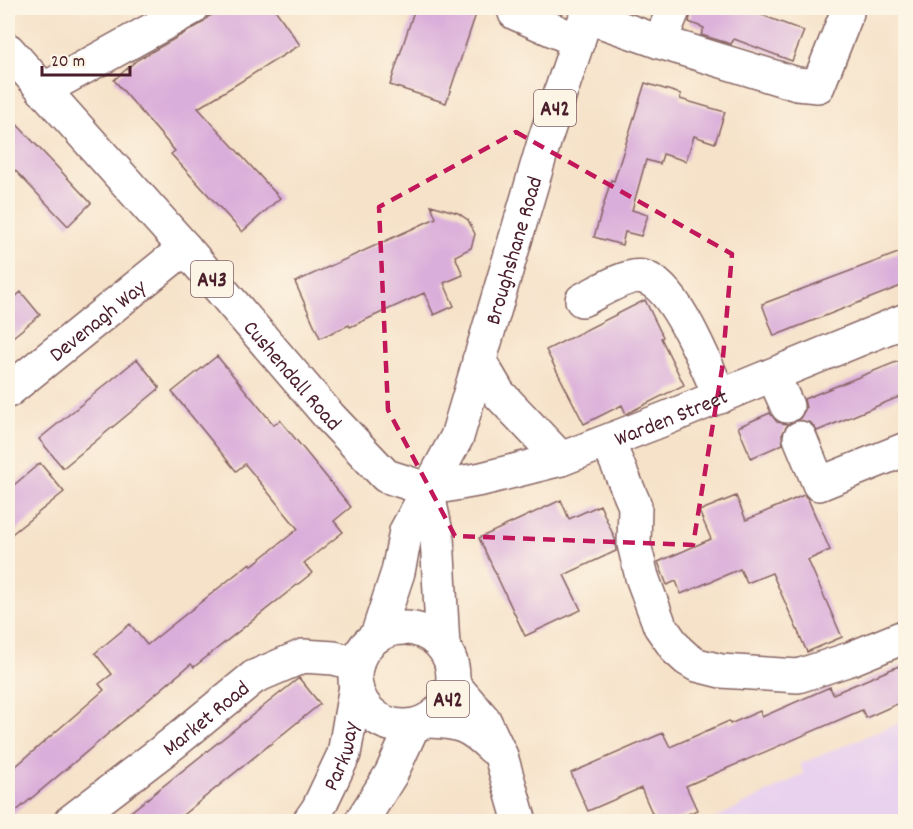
<svg xmlns="http://www.w3.org/2000/svg" width="913" height="829" viewBox="0 0 913 829" font-family="Dekko,sans-serif">
	<style>
		.built { fill: #e9d2ee }
		.building { fill: #daaeda }
		.lines { fill: none; stroke-linecap: round; stroke-linejoin: round }
		.minor-casing { stroke: #866362; stroke-width: 36 }
		.major-casing { stroke: #866362; stroke-width: 36 }
		.minor { stroke: #fff; stroke-width: 33 }
		.major { stroke: #fff; stroke-width: 33 }
		.marked { fill: none; stroke: #c2185b; stroke-width: 4.5; stroke-dasharray: 12 8; stroke-linejoin: round }
		.labels { text-anchor: middle; stroke-width: 5; stroke-linejoin: round; paint-order: stroke }
		.shield { fill: #fcf5e5; stroke: #7f5f63; stroke-width: 1.5 }
		.shield-label { font-size: 21px; font-weight: bold; fill: #4a1f2b }
		.street-label { font-size: 22px; fill: #4a1f2b; stroke: #fcf5e5 }
	</style>
	<rect width="100%" height="100%" fill="#fcf5e5"/>
	<filter id="ink" filterUnits="userSpaceOnUse"><feTurbulence type="fractalNoise" baseFrequency=".0167" numOctaves="2"/><feDisplacementMap in="SourceGraphic" scale="12" xChannelSelector="R" yChannelSelector="G"/><feConvolveMatrix kernelMatrix="1 2 1 2 8 2 1 2 1" color-interpolation-filters="sRGB"/></filter>
	<filter id="wash" filterUnits="userSpaceOnUse"><feTurbulence type="fractalNoise" baseFrequency=".008" numOctaves="4" result="noise"/><feDisplacementMap in="SourceGraphic" scale="24" xChannelSelector="R" yChannelSelector="G"/><feGaussianBlur stdDeviation="1.35" result="paint"/><feColorMatrix in="noise" values="0 0 0 0 0 0 0 0 0 0 0 0 0 0 0 0 0 1.4 0 .05"/><feComposite in="paint" operator="in"/></filter>
	<g filter="url(#wash)">
		<rect width="100%" height="100%" fill="#f6e2c9"/>
		<path class="built" d="M905,720V821H710L804,774L800,764Z
			M463,807L483,821H432Z"/>
		<g id="blocks">
			<path class="building" d="M225,8H274L300,45L198,108L280,198L242,232L171,154L175,151L114,80L137,60L201,24L208,17Z
				M415,8H478L446,103L390,85Z
				M692,8H743L804,31L792,61L734,39L731,44L701,35L704,28L689,22Z
				M645,83L681,94L680,99L725,112L715,143L694,136L686,161L663,154L660,164L646,160L632,210L648,215L641,236L625,232L622,245L594,237L611,180L614,181Z
				M8,115L91,203L68,226L8,163Z
				M431,205L458,213L468,220L475,234L471,248L455,256L463,275L444,283L454,306L434,315L424,293L350,327L349,325L320,338L295,282L436,218Z
				M906,250V284L774,336L762,304Z
				M21,292L40,315L8,341V303Z
				M645,300L663,337L661,338L684,385L626,414L622,405L584,424L546,350Z
				M217,356L274,425L280,420L351,507L334,521L343,532L304,563L312,573L194,667L191,664L8,818V773L104,690L99,684L112,674L95,653L130,624L147,645L250,563L251,566L298,529L245,464L236,471L172,392Z
				M906,358V394L817,431L811,423L799,420L806,408L804,399Z
				M137,359L160,388L63,468L39,439Z
				M770,413L777,422L788,424L782,435L783,444L751,458L738,427Z
				M40,463L64,492L8,537V490Z
				M804,495L808,499L830,550L808,560L842,637L807,652L772,573L747,583L740,569L681,594L676,581L667,585L658,562L711,539L699,511L736,496L746,520Z
				M561,500L569,519L600,505L615,539L616,551L564,575L581,610L525,636L479,538Z
				M906,663V700L866,718L862,710L686,786L697,810L671,822H656L641,788L588,811L571,773L663,733L670,747L729,721L730,724L760,711L762,717L830,687L833,694Z
				M299,678L320,704L174,822H118Z"/>
		</g>
	</g>
	<g filter="url(#ink)">
		<use href="#blocks" fill-opacity="0" stroke="#866362" stroke-width="1.5"/>
		<g class="lines">
			<g class="minor-casing">
				<g id="minor">
					<path d="M515,13L578,41"/>
					<path d="M586,16L660,42L797,84L818,86L847,13"/>
					<path d="M660,42L674,8"/>
					<path d="M43,90L192,8"/>
					<path d="M582,300C597,293 627,273 643,277C676,285 707,367 720,397"/>
					<path d="M479,360L499,394L561,459"/>
					<path d="M773,375L787,406"/>
					<path id="s1" d="M8,391L185,248"/>
					<path d="M800,438L819,484L906,449"/>
					<path d="M608,442L635,506L634,544L642,577L660,626L677,650L687,659L697,665L721,671L798,676L850,659L906,636"/>
					<path id="s2" d="M427,489L482,479L561,459L667,418L906,320"/>
					<path d="M453,684L484,720L501,756L520,822"/>
					<path d="M428,721C460,722 469,725 493,748"/>
					<path id="s3" d="M70,822L172,744L254,677L303,656L334,658L357,664"/>
				</g>
			</g>
			<g class="major-casing">
				<g id="major">
					<path id="s4" d="M8,50L185,248L329,416L386,476L427,489"/>
					<path d="M427,489L437,537L443,646"/>
					<circle cx="404" cy="677" r="49"/>
					<path id="s5" d="M377,636L398,572L406,531L457,437L545,139L589,8"/>
					<path id="s6" d="M309,822L318,809L344,754L356,686"/>
					<path d="M361,822L391,774L413,726"/>
				</g>
			</g>
			<use href="#minor" class="minor"/>
			<use href="#major" class="major"/>
		</g>
	</g>
	<path class="marked" d="M516,132L732,254L722,369L693,545L455,536L388,410L379,207Z"/>
	<g class="labels">
		<g class="shield">
			<rect x="534" y="90" width="42" height="36" rx="4.5"/>
			<rect x="191" y="261" width="42" height="36" rx="4.5"/>
			<rect x="427" y="681" width="42" height="36" rx="4.5"/>
		</g>
		<g class="shield-label">
			<text x="555" y="115">A42</text>
			<text x="212" y="286">A43</text>
			<text x="448" y="706">A42</text>
		</g>
		<g class="street-label">
			<text dy="8" stroke="none"><textPath href="#s5" startOffset="411">Broughshane Road</textPath></text>
			<text dy="8" stroke="none"><textPath href="#s1" startOffset="114">Devenagh Way</textPath></text>
			<text dy="8" stroke="none"><textPath href="#s4" startOffset="432">Cushendall Road</textPath></text>
			<text dy="8" stroke="none"><textPath href="#s2" startOffset="255">Warden Street</textPath></text>
			<text dy="8" stroke="none"><textPath href="#s3" startOffset="171">Market Road</textPath></text>
			<text dy="8" stroke="none"><textPath href="#s6" startOffset="74">Parkway</textPath></text>
		</g>
	</g>
	<rect width="913" height="829" fill="none" stroke="#fcf5e5" stroke-width="30"/>
	<path d="M42 66v9h88v-9" fill="none" stroke="#4a1f2b" stroke-width="3"/>
	<text x="51" y="66" font-size="18" fill="#4a1f2b" stroke="#fcf5e5" stroke-width="4.5" paint-order="stroke">20 m</text>
</svg>
